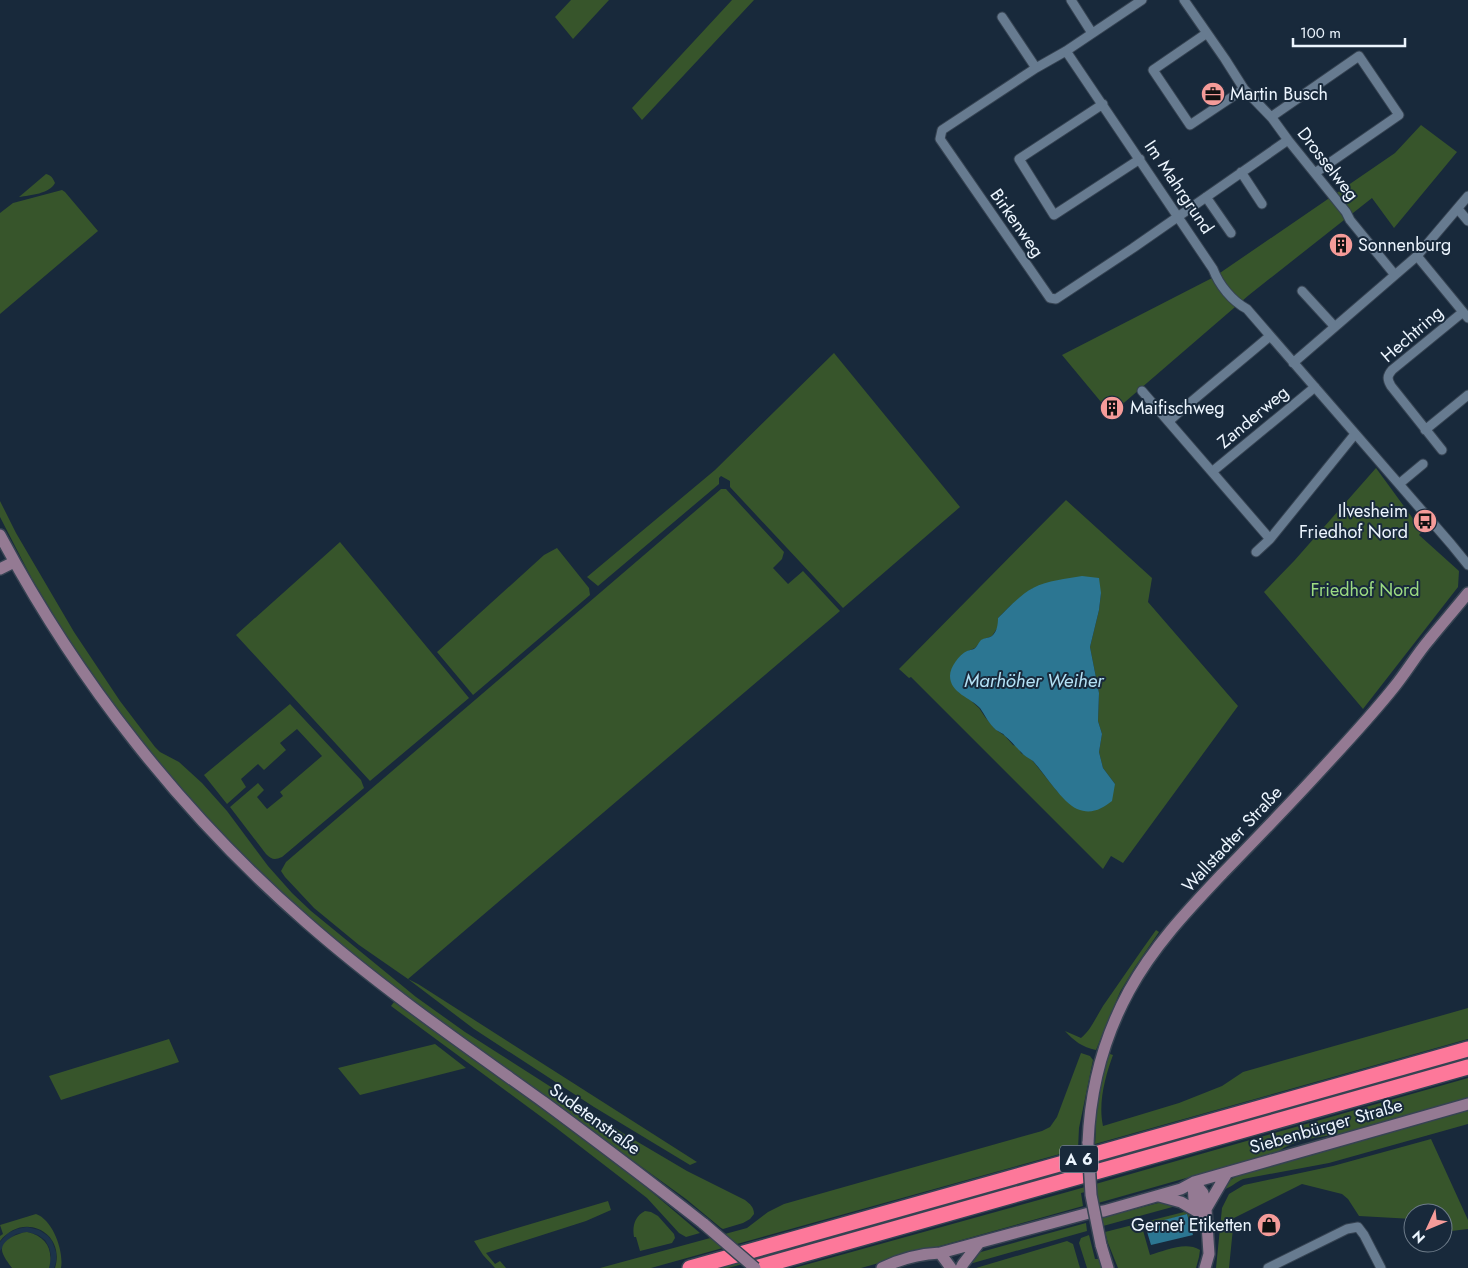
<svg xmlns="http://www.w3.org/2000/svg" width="1468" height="1268" viewBox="0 0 1468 1268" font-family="Jost,sans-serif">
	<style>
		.built { fill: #1c334a }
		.green { fill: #37552b; fill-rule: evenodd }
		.water { fill: #2c7692 }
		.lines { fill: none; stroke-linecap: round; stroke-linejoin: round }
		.minor-casing { stroke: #364352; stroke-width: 11 }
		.secondary-casing { stroke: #364352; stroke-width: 14 }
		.motorway-casing { stroke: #364352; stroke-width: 18 }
		.minor { stroke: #677b90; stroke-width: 9 }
		.secondary { stroke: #947a93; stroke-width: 11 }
		.motorway { stroke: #fd789a; stroke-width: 15 }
		.secondary-bridge-casing { stroke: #364352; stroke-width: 14; stroke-linecap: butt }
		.secondary-bridge { stroke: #947a93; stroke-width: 11 }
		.labels { text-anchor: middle; stroke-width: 4; stroke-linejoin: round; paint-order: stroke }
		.shield { fill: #18293b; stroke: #acb8c4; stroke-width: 1 }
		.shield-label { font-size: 16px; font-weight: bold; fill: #ecf5fe }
		.poi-label { font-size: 18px; fill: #ecf5fe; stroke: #18293b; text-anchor: start }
		.street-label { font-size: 18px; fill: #ecf5fe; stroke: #18293b }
		.park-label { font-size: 18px; fill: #9cdb82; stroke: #18293b }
		.water-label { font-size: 19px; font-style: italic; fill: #b5e2f6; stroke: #18293b }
	</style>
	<rect width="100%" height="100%" fill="#18293b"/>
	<path class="built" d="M27,1227L39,1230L48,1236L52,1241L56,1252V1262L54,1268H49L51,1255L49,1247L45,1240L38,1235L27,1232L16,1234L9,1239L0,1251V1242L8,1233L17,1229Z"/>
	<path class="green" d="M571,0H609L573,39L555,17Z
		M732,0H754L642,120L632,108Z
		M1421,125L1457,152L1394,228L1372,198L1249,295L1111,414L1062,355L1214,277L1395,153Z
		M46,174C51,175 53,178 55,183C49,194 31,195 19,197Z
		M62,190L65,192L98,231L0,314V213L13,203Z
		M834,353L960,507L843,608L730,487V481L721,476L719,478V484L598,586L587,577L715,470Z
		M1376,468L1422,531L1419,535L1459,571L1458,587L1363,709L1264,592L1294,561Z
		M721,489H726L784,552L782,559L773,568L788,584L803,571L840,611L408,979L418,984L697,1162L690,1165L594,1107L474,1029L408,979L359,945L314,908L285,877L281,871L286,862Z
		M1066,500L1152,578L1148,602L1238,706L1123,863L1111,856L1103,869L911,677L909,678L899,669ZM1033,588L1101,593L1099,610L1090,647L1099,693L1098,721L1102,734L1099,752L1103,768L1115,784L1078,809L1057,791L1032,760L1021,753L1018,747L1013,745L1005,736L995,729L985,717L979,708L968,698L966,652L975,648L982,640L992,636L998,627V618L1010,606Z
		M0,501L16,533L74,632L120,701L155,747L160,752L179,762L202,783L227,811L268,866L292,893L311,911L416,997L465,1032L626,1135L687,1171L745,1200C750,1204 754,1207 754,1214L750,1219L743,1223L723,1229L721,1228L686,1199L365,967L307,917L240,854L159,764L114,705L64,632L32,579L0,517Z
		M340,542L469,698L370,781L236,635Z
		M557,548L589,588L590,595L473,695L437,652L544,555Z
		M290,704L361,780L364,788L282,857C275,860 272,860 266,854L230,807L258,783L264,790L257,797L267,809L283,796L280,792L322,756L297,729L280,743L286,750L264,770L258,764L241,779L246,787L227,804L204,775Z
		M1156,930L1159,932L1135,967L1120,992L1096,1050C1082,1047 1074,1041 1065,1031L1081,1038C1091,1030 1096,1017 1103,1006C1121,980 1138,955 1156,930Z
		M394,1002L620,1165L700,1233L686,1237L679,1233L647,1198L555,1127L391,1006Z
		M1468,1008V1039L1095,1144L1096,1127L1093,1126L1095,1112L1107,1053L1113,1055C1105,1077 1098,1103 1103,1126L1179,1103L1222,1086L1243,1072Z
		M169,1039L179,1062L61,1100L49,1076Z
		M435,1044L466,1068L360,1095L338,1068Z
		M1081,1053L1090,1056L1093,1060L1079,1128L1078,1149L651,1268H600L747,1228L768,1212L784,1204L1042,1131L1050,1127L1057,1117Z
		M1468,1057V1060L813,1245L728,1268H717Z
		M1468,1078V1099L1344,1134C1324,1136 1294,1139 1278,1152L1098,1203L1097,1189L1081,1193L1083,1206L861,1268H794L1071,1191Z
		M1468,1108V1124L1329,1163L1243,1179C1236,1182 1230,1188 1223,1190L1222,1186L1230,1180L1237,1176L1334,1145Z
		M1431,1139L1468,1220V1229L1443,1232V1213H1413V1219L1359,1216L1348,1199L1342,1194L1302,1184L1234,1218L1229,1268H1216L1222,1208L1229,1194L1244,1185L1333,1166Z
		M608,1201L611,1210L586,1221L486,1253L495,1264L500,1261L506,1268H495L483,1255L474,1241Z
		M1162,1202L1176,1206L1103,1226L1101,1218Z
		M645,1211L651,1212L658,1216L674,1234L675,1238L672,1243L640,1251L636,1237H634C632,1226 635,1216 645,1211Z
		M1184,1212C1194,1215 1194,1224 1196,1233H1192L1187,1214L1142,1227L1150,1255C1165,1251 1185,1241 1200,1250L1199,1257L1196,1268H1118L1108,1243L1105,1232Z
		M36,1214C53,1220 64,1251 61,1268H55C66,1232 23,1211 0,1241V1236L3,1234L0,1225Z
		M1086,1223L1087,1231L973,1263L969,1262L975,1255L981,1252Z
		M27,1232C46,1236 54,1250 49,1268H12C9,1264 2,1255 2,1250C2,1239 19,1233 27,1232Z
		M1089,1235L1095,1259H1101L1104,1268H1087L1079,1243L1081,1238Z
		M1067,1241L1073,1244L1080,1268H976Z"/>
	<path class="water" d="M1082,576L1099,578L1101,593L1099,610L1090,647L1099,693L1098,721L1102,734L1099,752L1103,768L1115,784L1112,801C1102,809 1091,815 1077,809C1062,802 1045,774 1033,761C1029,758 1024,756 1021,752C1016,747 1011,741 1005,736C1003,733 999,732 996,730C989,724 985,715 980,708C971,698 950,693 950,676C950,667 959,655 967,651C969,650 972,650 974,649C977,647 978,643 981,640C984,638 989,638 992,636C997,632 998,624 998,618C1008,608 1020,595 1033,588C1048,580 1066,579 1082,576Z
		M1187,1214L1193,1235L1151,1245L1145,1225Z"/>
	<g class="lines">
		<g class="minor-casing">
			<path id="minor" d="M1071,0L1092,33
				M1142,0L1066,51L1036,68L942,130L940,139L1050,298L1056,299L1133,248L1288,140
				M1184,0L1225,59L1244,89L1272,118L1288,140L1346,212L1350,220L1395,275
				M1002,17L1036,68
				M1207,33L1153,70L1190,125L1244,89
				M1066,51L1213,269C1219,285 1232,301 1247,309L1451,544L1468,565
				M1103,104L1019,159L1054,215L1140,159
				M1271,117L1359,56L1399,115L1315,173
				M1241,172L1262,204
				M1206,197L1231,233
				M1458,209L1468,221
				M1417,256L1468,318
				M1302,291L1335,327
				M1293,363L1417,256L1468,196
				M1142,391L1270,539L1355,434
				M1169,421C1202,392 1236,365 1270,336
				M1425,430L1468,395
				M1442,450L1391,386C1387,379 1387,376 1392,370L1463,312
				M1213,471L1315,387
				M1399,484L1423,464
				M1256,552L1270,539
				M1268,1268L1347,1229L1358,1227L1364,1235L1381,1268"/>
		</g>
		<g class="secondary-casing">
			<path id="secondary" d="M0,535C77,680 182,814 306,922C381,988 464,1045 545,1103C599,1143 652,1183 704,1224
				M0,569L14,562
				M1088,1143C1090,1090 1104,1037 1129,991C1153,947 1187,911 1221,875C1254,841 1288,806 1320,771C1346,743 1372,715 1395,686C1407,671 1417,654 1429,640C1442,624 1455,609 1468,593
				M1194,1182L1203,1193L1206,1209L1209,1254L1205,1268
				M1194,1182C1192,1201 1195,1209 1206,1224
				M1159,1196L1181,1202L1198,1212
				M1206,1209L1227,1173
				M1101,1245L1108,1268
				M940,1253L951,1268
				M882,1268C900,1259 920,1254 940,1253L1089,1213L1104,1211L1181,1189L1194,1182L1468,1104
				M961,1268L963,1264L979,1243"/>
		</g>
		<g class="motorway-casing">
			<path id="motorway" d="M690,1268L1468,1049
				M755,1268L1468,1067"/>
		</g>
		<use href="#minor" class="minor"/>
		<use href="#secondary" class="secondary"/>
		<use href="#motorway" class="motorway"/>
		<g class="secondary-bridge-casing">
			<path id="secondary-bridge" d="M1088,1143L1091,1195L1101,1245
				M704,1224L755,1268"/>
		</g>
		<use href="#secondary-bridge" class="secondary-bridge"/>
	</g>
	<defs>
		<g id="office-disc" transform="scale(1.25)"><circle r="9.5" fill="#f59b99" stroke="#18293b"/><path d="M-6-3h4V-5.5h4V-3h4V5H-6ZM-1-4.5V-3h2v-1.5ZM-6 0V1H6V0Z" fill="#111"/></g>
		<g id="building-disc" transform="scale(1.25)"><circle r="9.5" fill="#f59b99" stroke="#18293b"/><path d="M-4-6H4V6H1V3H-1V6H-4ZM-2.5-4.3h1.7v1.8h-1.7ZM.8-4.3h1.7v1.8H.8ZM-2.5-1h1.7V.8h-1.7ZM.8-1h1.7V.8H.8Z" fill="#111"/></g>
		<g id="bus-disc" transform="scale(1.25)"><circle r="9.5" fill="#f59b99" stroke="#18293b"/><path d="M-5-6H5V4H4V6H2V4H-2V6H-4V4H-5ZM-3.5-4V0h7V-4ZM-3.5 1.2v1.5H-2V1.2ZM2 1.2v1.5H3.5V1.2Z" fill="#111"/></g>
		<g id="shop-disc" transform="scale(1.25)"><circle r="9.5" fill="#f59b99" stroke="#18293b"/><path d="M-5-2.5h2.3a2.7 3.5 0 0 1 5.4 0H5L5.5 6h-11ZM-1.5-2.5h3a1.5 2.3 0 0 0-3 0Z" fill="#111"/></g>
	</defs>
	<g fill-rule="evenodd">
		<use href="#office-disc" x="1213" y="94"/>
		<use href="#building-disc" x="1341" y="245"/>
		<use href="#building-disc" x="1112" y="408"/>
		<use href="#bus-disc" x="1425" y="521"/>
		<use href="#shop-disc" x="1269" y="1225"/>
	</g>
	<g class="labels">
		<rect class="shield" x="1060" y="1145.5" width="38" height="27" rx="4"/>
		<g class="shield-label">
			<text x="1079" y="1165">A 6</text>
		</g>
		<g class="poi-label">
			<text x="1230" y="100">Martin Busch</text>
			<text x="1358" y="251">Sonnenburg</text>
			<text x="1130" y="414">Maifischweg</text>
			<text x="1408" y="517" text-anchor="end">Ilvesheim<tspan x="1408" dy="21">Friedhof Nord</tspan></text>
			<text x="1252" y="1231" text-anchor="end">Gernet Etiketten</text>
		</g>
		<g class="street-label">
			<text transform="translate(1328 164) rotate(52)" y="6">Drosselweg</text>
			<text transform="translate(1179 187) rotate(56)" y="6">Im Mahrgrund</text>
			<text transform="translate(1017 223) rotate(55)" y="6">Birkenweg</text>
			<text transform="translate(1412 334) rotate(-41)" y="6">Hechtring</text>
			<text transform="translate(1253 417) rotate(-40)" y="6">Zanderweg</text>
			<text transform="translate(1232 839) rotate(-47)" y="6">Wallstadter Straße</text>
			<text transform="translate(595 1119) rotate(36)" y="6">Sudetenstraße</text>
			<text transform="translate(1326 1126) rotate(-16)" y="6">Siebenbürger Straße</text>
		</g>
		<g class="park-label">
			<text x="1365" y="596">Friedhof Nord</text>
		</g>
		<g class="water-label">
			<text x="1034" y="687">Marhöher Weiher</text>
		</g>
	</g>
	<g transform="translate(1428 1228) rotate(226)"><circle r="24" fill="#18293b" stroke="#6d7b89"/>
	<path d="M0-4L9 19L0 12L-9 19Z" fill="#f59b99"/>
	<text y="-8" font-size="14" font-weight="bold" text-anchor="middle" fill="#ecf5fe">N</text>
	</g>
	<path d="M1293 38v8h112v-8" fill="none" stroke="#ecf5fe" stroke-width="2.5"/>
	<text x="1300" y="38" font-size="15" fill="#ecf5fe" stroke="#18293b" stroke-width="4" paint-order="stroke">100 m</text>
</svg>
